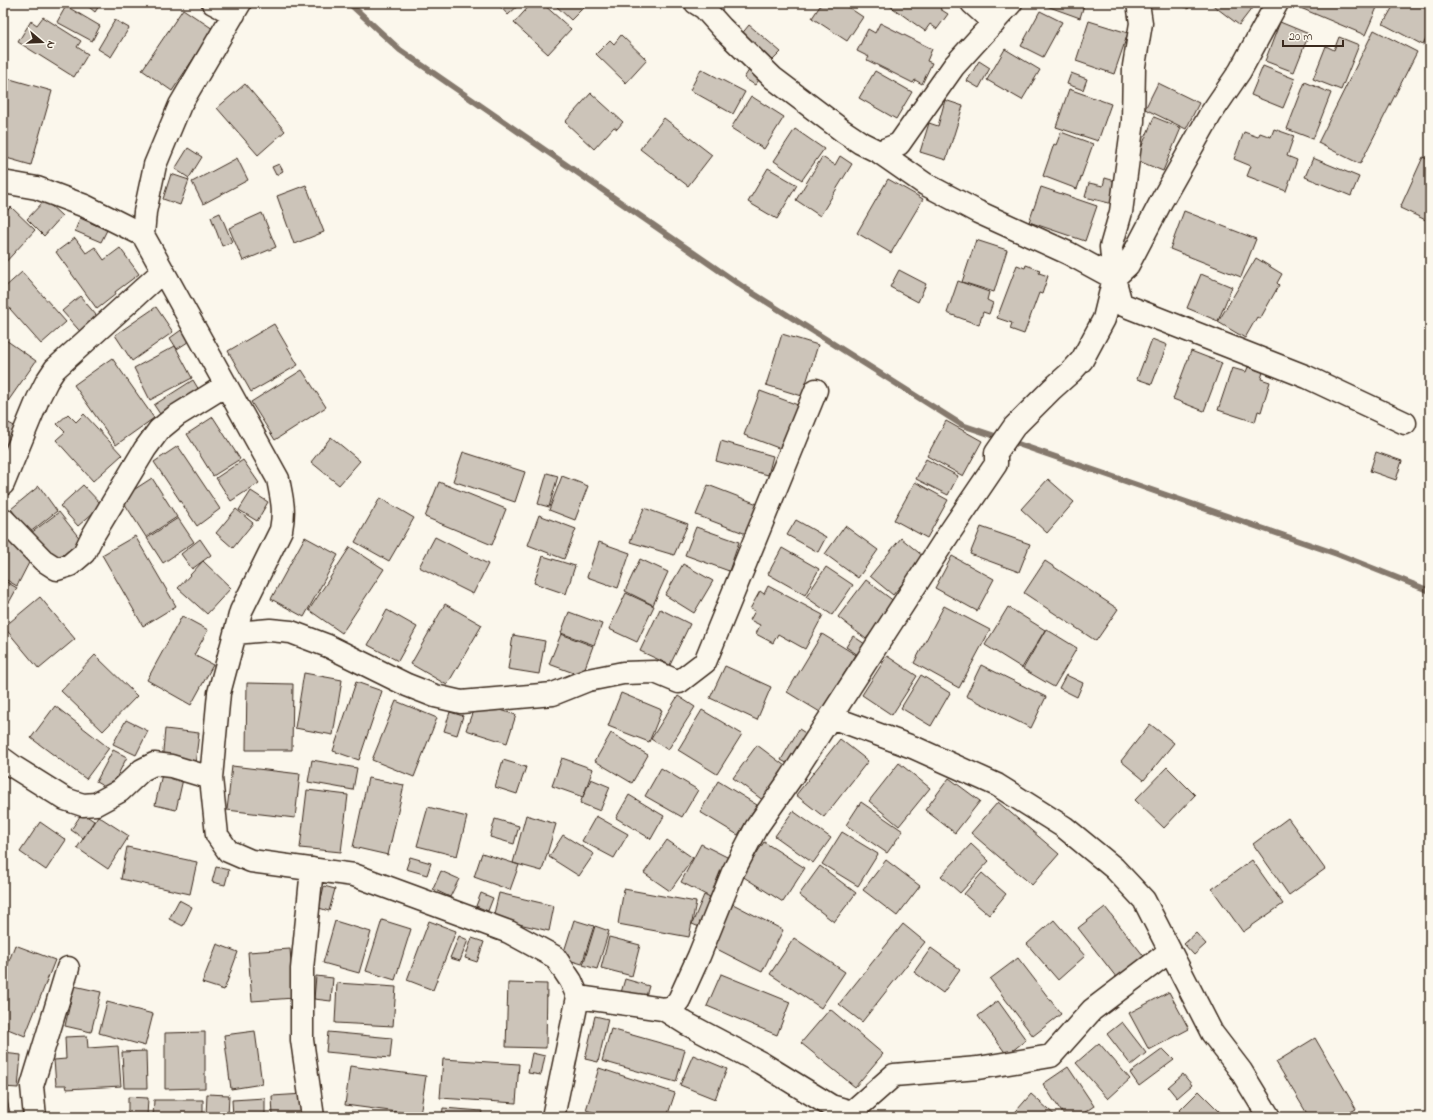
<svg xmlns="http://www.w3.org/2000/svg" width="1433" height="1120" viewBox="0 0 1433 1120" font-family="'Indie Flower',sans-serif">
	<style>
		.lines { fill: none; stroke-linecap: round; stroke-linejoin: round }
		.stream { stroke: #85796d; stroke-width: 6 }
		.building { fill: #ccc4b9; stroke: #3b2a1e }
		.street-casing { stroke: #3b2a1e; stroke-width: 25 }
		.street { stroke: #fbf7ec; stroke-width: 22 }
	</style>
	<rect width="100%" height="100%" fill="#fbf7ec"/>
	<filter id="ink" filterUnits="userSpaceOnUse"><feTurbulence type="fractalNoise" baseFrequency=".025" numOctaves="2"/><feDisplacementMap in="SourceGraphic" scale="8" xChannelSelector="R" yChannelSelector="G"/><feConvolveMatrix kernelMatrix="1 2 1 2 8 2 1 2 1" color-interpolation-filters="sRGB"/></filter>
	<g filter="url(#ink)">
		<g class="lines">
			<path class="stream" d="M349,3L400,50L743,287L962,425L1001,438
				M1009,441L1337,554L1430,591"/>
		</g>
		<path class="building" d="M84,3H101L95,12Z
			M497,3H521L508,15Z
			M532,3H542L571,29L548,54L514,23Z
			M553,3H588L571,20Z
			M822,3H842L863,17L847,41L812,18Z
			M892,3H944L940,9L948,14L937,29L930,24L925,31L890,6Z
			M1044,3H1088L1087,6L1084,5L1080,18L1044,5Z
			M1179,3H1192L1188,9Z
			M1210,3H1256L1239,25Z
			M1292,3H1379L1365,35L1291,4Z
			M1395,3H1430V31L1423,45L1383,24Z
			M66,6L100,26L92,41L57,22Z
			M183,9L213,29L172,91L142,70Z
			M1040,11L1062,22L1043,57L1021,46Z
			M43,17L81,41L77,47L88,54L74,77L18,42L31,21L37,25Z
			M115,20L129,28L111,57L98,49Z
			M1089,21L1128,33L1114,74L1076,61Z
			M1280,22L1309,34L1294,72L1265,61Z
			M880,23L932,49L927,61L932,63L922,84L915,80L913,83L867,60L869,57L857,51L868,29L875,33Z
			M749,25L781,52L771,62L740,36Z
			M1374,30L1417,52L1360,164L1318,143Z
			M621,35L647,60L626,83L596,54L610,40L614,44Z
			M1339,37L1359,45L1341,90L1313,79L1326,46L1334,50Z
			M1005,49L1040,70L1022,100L987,80Z
			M979,61L990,68L979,88L967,81Z
			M1263,66L1295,79L1283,108L1251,95Z
			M751,67L763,75L755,85L744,78Z
			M701,69L745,92L733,114L690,90Z
			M875,71L912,92L896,119L859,98Z
			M1071,73L1087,79L1083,90L1067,84Z
			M3,77L52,91L31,165L3,157Z
			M1305,82L1331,93L1313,139L1287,129Z
			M1158,83L1199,103L1186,129L1145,109Z
			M245,84L285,131L258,155L217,108Z
			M1069,89L1111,104L1098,141L1056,127Z
			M591,93L623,122L617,129L614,127L594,149L565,122Z
			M751,96L784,117L764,149L731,128Z
			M945,100L963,106L946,160L920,152L929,123L938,126Z
			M1154,117L1181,128L1163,171L1136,160Z
			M664,118L712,155L688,186L640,149Z
			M795,129L824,149L802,180L774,161Z
			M1274,129L1294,136L1287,156L1297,160L1286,191L1247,176L1251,166L1234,159L1244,132L1258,137L1260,133L1271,137Z
			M1061,132L1093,144L1077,189L1043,176L1054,144L1056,145Z
			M188,148L202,157L189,178L175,169Z
			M840,156L852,164L820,216L796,200L822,157L835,165Z
			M1423,157L1430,160V222L1400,208Z
			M237,158L248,180L203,204L192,182Z
			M1313,158L1359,177L1351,196L1305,177Z
			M279,164L283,171L276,175L272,167Z
			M768,168L797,185L777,219L748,202Z
			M171,174L189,180L180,205L163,199Z
			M1105,178L1122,183L1117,205L1085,197L1089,183L1103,186Z
			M888,179L923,199L891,253L857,233Z
			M306,185L324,232L294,244L277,196Z
			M1041,187L1097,206L1085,241L1029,222Z
			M45,200L62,216L44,236L27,219Z
			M11,207L35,230L3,265V215Z
			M1184,211L1256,239L1241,277L1170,249Z
			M220,213L232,242L222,246L211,217Z
			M262,213L276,247L243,261L229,228Z
			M80,218L107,230L101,242L75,231Z
			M75,238L86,253L95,247L104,260L120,248L139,274L115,292L116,294L97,309L56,252Z
			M976,240L1007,250L994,292L962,282Z
			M1256,258L1282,274L1277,283L1279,285L1260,319L1257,317L1245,338L1218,322Z
			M1017,265L1025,268L1026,265L1040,270L1039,273L1048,276L1042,294L1039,293L1024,334L1010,329L1012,323L997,318Z
			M899,270L926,284L918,302L890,287Z
			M22,272L66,322L41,344L3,301V289Z
			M1201,274L1232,287L1218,321L1187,308Z
			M958,281L989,292L987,300L993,303L989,314L983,312L979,325L947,313Z
			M80,296L102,322L85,337L62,311Z
			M156,307L173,332L132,361L115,335Z
			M274,324L298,365L251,392L228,351Z
			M184,328L191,340L177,349L170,338Z
			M782,334L818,345L802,396L766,385Z
			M3,338L36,361L4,407L3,406Z
			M1152,339L1167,345L1152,384L1137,379Z
			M175,346L192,378L150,400L134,368Z
			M1191,351L1222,363L1204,411L1173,399Z
			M112,358L154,418L116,445L74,385Z
			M1248,367L1263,372L1261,379L1270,382L1261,412L1258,411L1255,422L1218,410L1232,368L1246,372Z
			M302,370L326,407L275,440L251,402Z
			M193,380L202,395L164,420L154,405Z
			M760,391L798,405L781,449L744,435Z
			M68,414L76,422L84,414L122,455L93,481L56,440L65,432L57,424Z
			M213,417L240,459L213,476L187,434Z
			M3,420L18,428L3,458Z
			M946,421L982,441L963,476L927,456Z
			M331,437L360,461L339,485L311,462Z
			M721,441L773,456L768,475L716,461Z
			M178,446L220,509L197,526L154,462Z
			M463,452L525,472L515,502L453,481Z
			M1376,452L1402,461L1396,480L1370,471Z
			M926,459L958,476L948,495L916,479Z
			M243,460L259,483L231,501L216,478Z
			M547,473L558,476L549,507L538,504Z
			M562,476L588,486L575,520L549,510Z
			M152,478L177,517L146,537L121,498Z
			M1048,479L1074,502L1047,533L1021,509Z
			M439,482L506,509L492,545L425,517Z
			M915,482L948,500L927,538L894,520Z
			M83,485L102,505L78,526L60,506Z
			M708,485L760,505L749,535L696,515Z
			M39,486L57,511L29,533L11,509Z
			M251,491L268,502L257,521L239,510Z
			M380,498L414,518L389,561L355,542Z
			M644,508L688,524L674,555L630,542Z
			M236,509L253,523L233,548L216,533Z
			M59,512L84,544L57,567L31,533Z
			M539,515L576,529L564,559L528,545Z
			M178,518L194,542L163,563L147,538Z
			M796,520L826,537L818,552L787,535Z
			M845,526L878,550L858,578L825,554Z
			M696,527L739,542L729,571L685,555Z
			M981,527L1030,544L1019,572L970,554Z
			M135,536L176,606L143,626L102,555Z
			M3,537L34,553L17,586L3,578Z
			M305,537L338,555L304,617L271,599Z
			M435,537L488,564L473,594L419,567Z
			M901,538L924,557L893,595L870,576Z
			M200,539L211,555L192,569L181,554Z
			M599,542L630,553L618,588L587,577Z
			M350,547L384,569L342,633L309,610Z
			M782,548L819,569L805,595L768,574Z
			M543,556L575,566L566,594L534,583Z
			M952,556L994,579L977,611L935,588Z
			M640,559L668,572L653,605L625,591Z
			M203,561L231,588L207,614L178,588Z
			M1045,561L1118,609L1096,641L1024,593Z
			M683,564L713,581L694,613L665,595Z
			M826,567L853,585L832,615L806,597Z
			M3,580L17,588L6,608L3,607Z
			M866,580L895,602L866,639L838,617Z
			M768,586L823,615L805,649L778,634L773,643L756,634L760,625L750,620L755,611L750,609L760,591L764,594Z
			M626,593L654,606L637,642L609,629Z
			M40,597L75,639L39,669L4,627Z
			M445,604L482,625L447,685L411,664Z
			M944,606L990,630L959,688L914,663Z
			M1008,607L1045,630L1022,668L985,645Z
			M660,609L690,624L670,665L640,651Z
			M387,610L417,627L398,661L368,645Z
			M569,612L602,624L594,645L561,633Z
			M182,616L208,630L194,655L213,665L191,705L147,680Z
			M1046,629L1077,648L1054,687L1023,669Z
			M561,634L593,646L582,676L549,664Z
			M822,634L856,655L820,712L787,692Z
			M513,635L545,641L539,674L508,669Z
			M853,636L868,646L861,657L846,647Z
			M95,655L137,696L103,731L61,691Z
			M887,656L917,676L892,715L862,695Z
			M981,665L1046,697L1031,728L966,696Z
			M725,666L771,687L757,720L710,698Z
			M304,673L342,680L333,735L295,728Z
			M921,675L950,693L931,726L901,708Z
			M1066,675L1083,683L1077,697L1059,688Z
			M356,682L382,691L359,760L333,751Z
			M247,683L293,684L292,750H246Z
			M621,693L662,710L649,742L608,726Z
			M678,696L695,707L668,750L651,739Z
			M396,701L437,718L414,777L372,760Z
			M476,702L516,715L507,743L466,730Z
			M55,706L109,748L86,779L31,738Z
			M702,710L742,734L717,774L678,750Z
			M450,712L463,716L457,735L444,731Z
			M126,720L148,731L136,755L113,744Z
			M1150,724L1174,743L1144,780L1121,761Z
			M165,729L199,733L195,765L162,762Z
			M799,729L810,736L792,766L781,760Z
			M611,733L648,755L632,783L595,761Z
			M840,739L868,761L824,817L796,795Z
			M757,745L789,769L764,801L733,778Z
			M113,750L127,757L110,790L96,782Z
			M562,758L593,769L583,797L552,786Z
			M312,760L357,768L353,790L308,782Z
			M503,760L526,767L517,794L495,787Z
			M899,763L930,788L899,826L869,801Z
			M232,766L300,774L295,818L227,810Z
			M1167,767L1195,795L1164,828L1135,800Z
			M661,768L698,790L682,817L645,796Z
			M162,774L183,779L176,810L155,805Z
			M368,778L404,785L388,855L353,847Z
			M949,778L980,801L955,833L925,810Z
			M591,779L610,787L600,811L580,803Z
			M718,781L757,805L738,835L700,812Z
			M307,790L348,795L341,852L300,848Z
			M629,795L664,816L651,839L616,818Z
			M861,802L903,831L887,853L846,825Z
			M998,802L1059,854L1032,885L971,833Z
			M428,807L467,817L457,856L417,846Z
			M793,811L831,838L813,863L775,836Z
			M82,813L94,821L83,838L71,830Z
			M526,815L556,824L542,871L513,863Z
			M98,816L129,836L108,869L77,848Z
			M596,816L628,834L614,858L582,841Z
			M1288,818L1325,869L1289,895L1253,844Z
			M495,819L519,826L514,844L490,837Z
			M40,822L66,840L46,870L20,852Z
			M842,832L878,854L858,886L822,864Z
			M563,835L594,854L579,876L549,857Z
			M667,840L693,858L670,891L644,873Z
			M764,842L805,868L783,902L742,876Z
			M701,844L729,858L710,897L681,882Z
			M971,844L989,861L960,893L941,876Z
			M127,847L197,862L190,894L121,879Z
			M482,853L519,865L510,890L474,877Z
			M410,857L431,863L427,875L406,869Z
			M886,860L920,886L897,916L863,890Z
			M1252,860L1283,904L1243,932L1212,889Z
			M820,866L856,893L834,922L799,895Z
			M216,867L229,870L225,885L212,882Z
			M441,871L459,879L450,897L433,889Z
			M982,873L1006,894L989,915L964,894Z
			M324,886L335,889L329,911L319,908Z
			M624,889L696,902L689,937L618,924Z
			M481,893L493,898L488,911L476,906Z
			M499,893L554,906L549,931L493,918Z
			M704,895L714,900L702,928L692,924Z
			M179,900L192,907L183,926L169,919Z
			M733,904L783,930L762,972L711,946Z
			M1105,907L1147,960L1120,982L1078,928Z
			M382,920L411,929L395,980L366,971Z
			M574,920L594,926L582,964L562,958Z
			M1054,920L1085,956L1058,980L1027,944Z
			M335,921L371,932L359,973L323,963Z
			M429,921L456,931L433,990L407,980Z
			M903,924L925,942L862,1022L839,1004Z
			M595,926L609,931L597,969L583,965Z
			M1196,933L1206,944L1194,955L1184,944Z
			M459,936L468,940L460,961L450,958Z
			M609,937L640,945L632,976L601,968Z
			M472,938L484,942L477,962L465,958Z
			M794,938L845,972L821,1008L770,974Z
			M217,944L238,952L224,990L202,983Z
			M15,945L55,960L25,1036L3,1027V977Z
			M931,948L960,969L943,993L914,972Z
			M290,949L294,998L252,1001L248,952Z
			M1018,958L1061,1014L1033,1036L990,979Z
			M721,974L790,1002L777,1035L707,1006Z
			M316,976L333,978L331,1001L314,999Z
			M625,979L649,986L644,1003L620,996Z
			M337,983L396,987L393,1026L335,1023Z
			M508,983L547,984L546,1048L506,1047Z
			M74,986L101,992L91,1032L65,1026Z
			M1169,992L1189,1029L1149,1050L1129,1013Z
			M998,1001L1026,1040L1007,1055L978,1016Z
			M107,1002L153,1014L145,1046L99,1033Z
			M830,1009L883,1054L855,1087L801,1043Z
			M595,1016L608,1019L598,1062L585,1059Z
			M1122,1022L1146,1053L1131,1065L1107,1034Z
			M611,1029L685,1050L676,1082L602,1061Z
			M255,1031L262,1084L231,1089L224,1035Z
			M205,1032V1088L165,1089V1033Z
			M328,1032L392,1038L390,1058L326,1052Z
			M87,1036L88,1048L118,1046L121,1086L67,1089L66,1085H56L54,1060L66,1059L65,1037Z
			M1315,1038L1356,1109L1342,1117H1309L1276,1062Z
			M1099,1043L1130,1079L1108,1099L1076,1063Z
			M1163,1049L1174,1060L1139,1086L1130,1073Z
			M146,1051L147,1088H124L122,1052Z
			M3,1053L21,1055L18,1088L3,1087Z
			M532,1053L545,1056L541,1075L528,1073Z
			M693,1055L727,1069L715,1099L680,1085Z
			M443,1059L519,1064L516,1103L440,1098Z
			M350,1066L426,1076L420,1115L345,1105Z
			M1068,1067L1094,1106L1078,1117H1065L1043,1084Z
			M599,1068L675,1093L667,1117H608L586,1110Z
			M1183,1074L1192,1085L1177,1098L1168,1087Z
			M1199,1091L1225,1117H1173Z
			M207,1094L229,1095L228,1117H206Z
			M304,1094L306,1117H273L272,1096Z
			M1031,1094L1057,1117H1011Z
			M128,1097L148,1098L147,1117H128Z
			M265,1098V1117H233L232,1100Z
			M7,1100L11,1117H3V1101Z
			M154,1100H203V1117H153Z
			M443,1108L482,1111L481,1117H442Z"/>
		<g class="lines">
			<g class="street-casing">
				<path id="street" d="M213,3L234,14
					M240,3L180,105L155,165L145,212L143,235L278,479C282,500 285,509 281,530L241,611L219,693L211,778L217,835L228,851L251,861L354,875L509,932L555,957L571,981L578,997L553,1117
					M696,3L704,8L722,28L773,78L843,131L861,143L879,152L925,184L978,212L1068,253L1114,278
					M972,3L994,23
					M1138,3L1141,23L1134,66L1133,121L1121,212L1111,247L1114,278L1121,304L1307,377L1405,423
					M879,152L899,144L954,66L1011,3
					M3,182L37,188L85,206L143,235
					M3,484L38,399L47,381L55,369L163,271
					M3,519L43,560L57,569L70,565L84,553L92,537L145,449L159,430L176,416L226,385
					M235,633L270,630L291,632L328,646L407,685L435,696L461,702L553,694L588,680L623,673L655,672L679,682L705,662L816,390
					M831,717L915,748L997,785L1064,827L1114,868L1144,900L1212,1033L1241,1071L1269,1117
					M3,759L14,767L65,799L83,805L96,804L120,791L142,770L154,764L171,766L211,778
					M312,869L302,969V1040L313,1117
					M578,997L663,1009L673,1007L679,1000L699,956L733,872L756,828L791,778L948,535L996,464V453L1014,427L1052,389L1071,372L1082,360L1104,319L1114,278L1128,265L1162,200L1210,115L1240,71L1277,3
					M663,1009L687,1024L761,1063L831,1106L852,1112L894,1075L978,1068L1051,1056L1092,1010L1170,951
					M35,1117L32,1086L68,968"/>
			</g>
			<use href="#street" class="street"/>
		</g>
	</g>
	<rect width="1433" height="1120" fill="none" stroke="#fbf7ec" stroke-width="16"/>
	<rect x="8" y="8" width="1417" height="1104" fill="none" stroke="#3b2a1e" stroke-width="1.5" filter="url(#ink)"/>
	<g transform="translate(42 42) rotate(109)" stroke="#fbf7ec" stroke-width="3" paint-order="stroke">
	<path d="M0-3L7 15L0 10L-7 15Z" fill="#3b2a1e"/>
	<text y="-6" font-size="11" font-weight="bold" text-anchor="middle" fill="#3b2a1e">N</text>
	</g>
	<path d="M1283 40v6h60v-6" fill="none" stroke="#3b2a1e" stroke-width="2"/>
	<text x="1289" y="40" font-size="12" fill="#3b2a1e" stroke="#fbf7ec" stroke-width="3" paint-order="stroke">20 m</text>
</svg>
